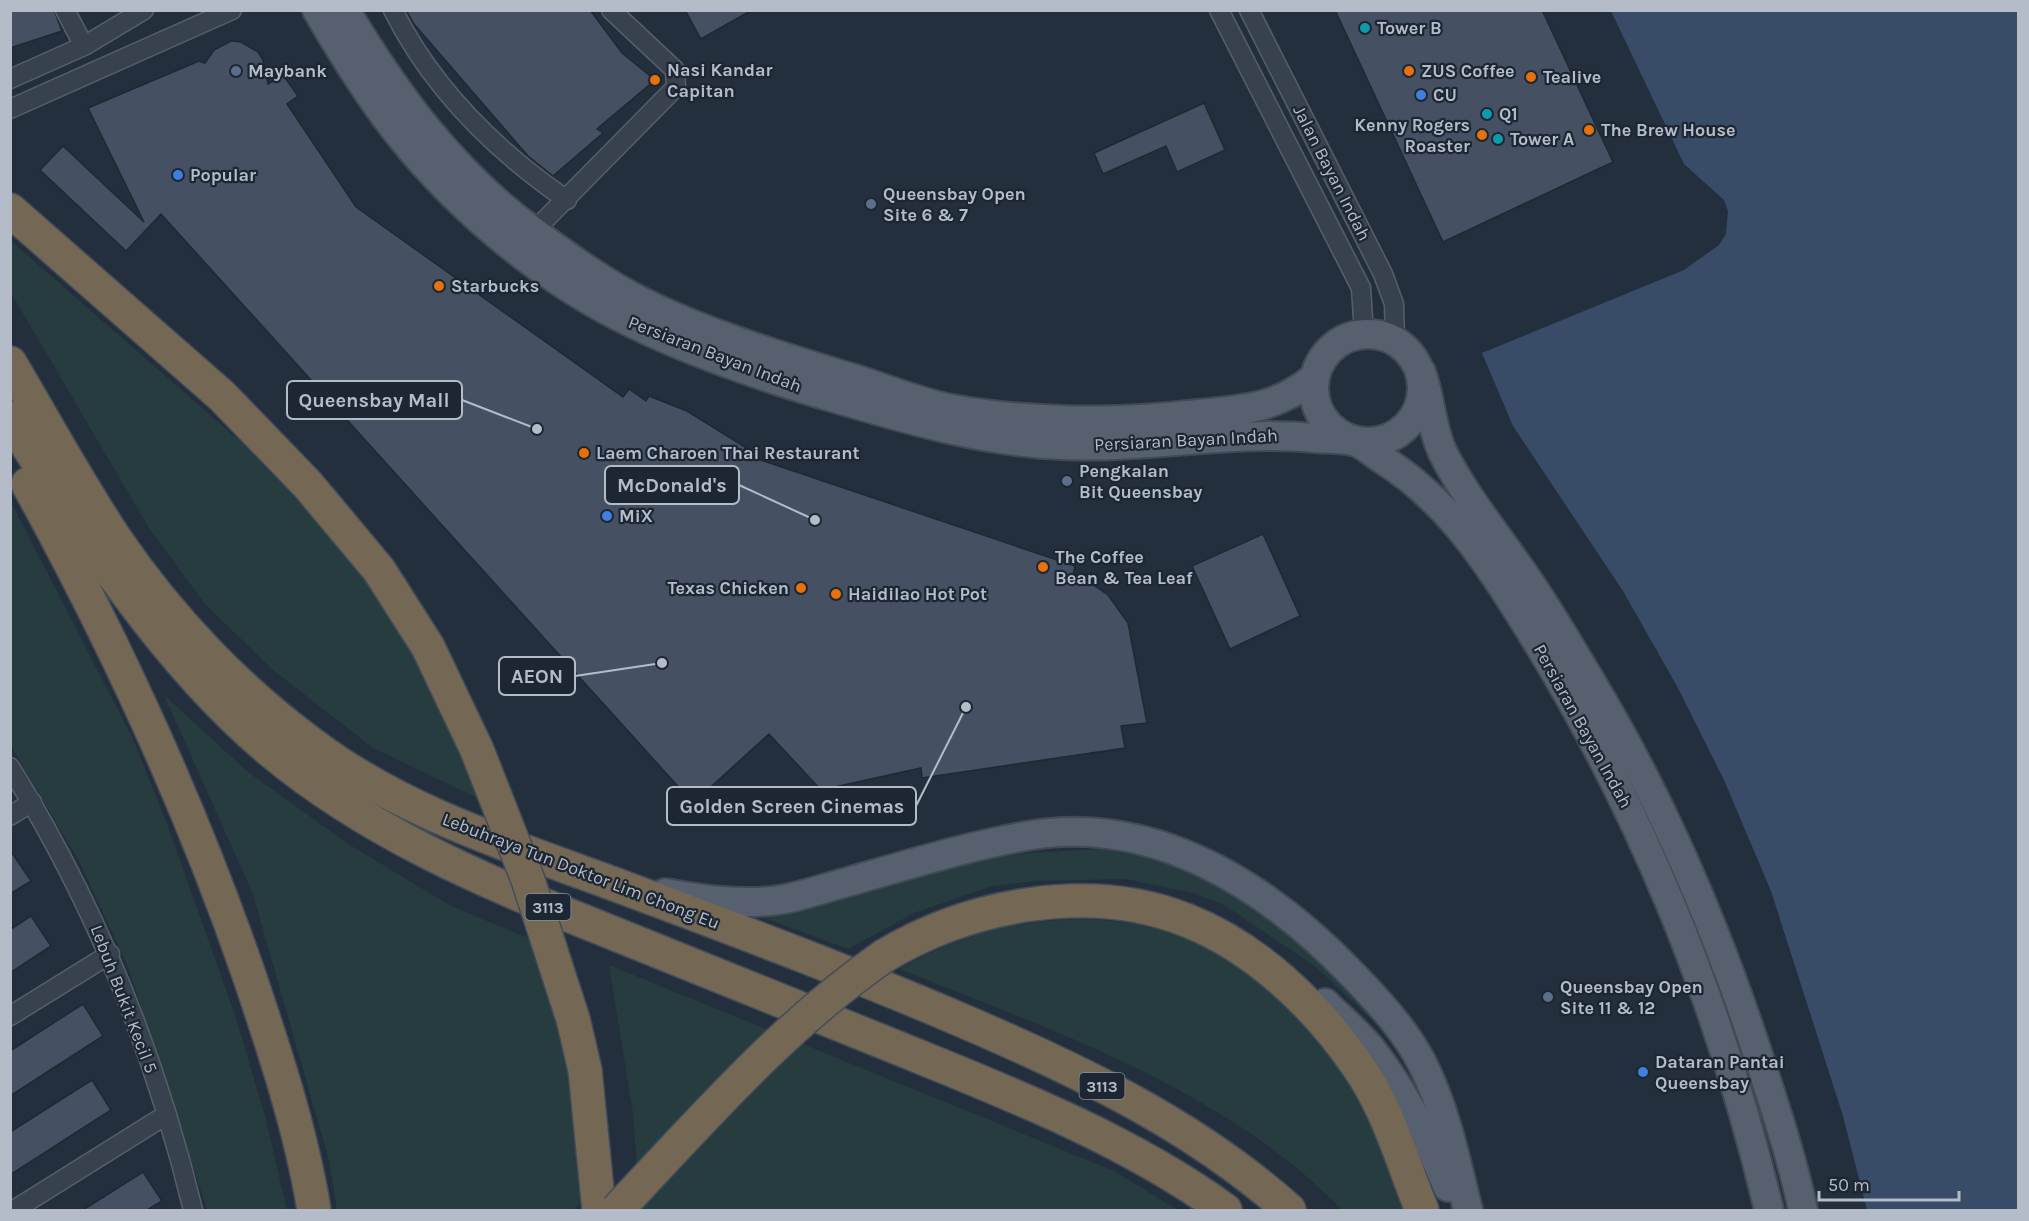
<svg xmlns="http://www.w3.org/2000/svg" width="2029" height="1221" viewBox="0 0 2029 1221" font-family="Karla,sans-serif">
	<style>
		.green { fill: #263c3f }
		.water { fill: #394c67 }
		.building { fill: #455162; stroke: #1f2835; stroke-width: 1.5 }
		.lines { fill: none; stroke-linecap: round; stroke-linejoin: round }
		.street-casing { stroke: #565f6c; stroke-width: 21 }
		.primary-casing { stroke: #414a57; stroke-width: 32 }
		.highway-casing { stroke: #434c59; stroke-width: 36 }
		.street { stroke: #38414e; stroke-width: 18 }
		.primary { stroke: #56606e; stroke-width: 28 }
		.highway { stroke: #746855; stroke-width: 33 }
		.highway-bridge-casing { stroke: #434c59; stroke-width: 36; stroke-linecap: butt }
		.highway-bridge { stroke: #746855; stroke-width: 33 }
		.culture-dot { fill: #0f9aa8; stroke: #1d2633; stroke-width: 2 }
		.service-dot { fill: #5c6f8a; stroke: #1d2633; stroke-width: 2 }
		.food-dot { fill: #e8710a; stroke: #1d2633; stroke-width: 2 }
		.shop-dot { fill: #3f7fe0; stroke: #1d2633; stroke-width: 2 }
		.labels { text-anchor: middle; stroke-width: 4.5; stroke-linejoin: round; paint-order: stroke }
		.shield { fill: #1d2633; stroke: #878f9c; stroke-width: 1.5 }
		.shield-label { font-size: 16px; font-weight: bold; fill: #b4bcc9 }
		.poi-label { font-size: 18px; font-weight: bold; fill: #b4bcc9; stroke: #1d2633; text-anchor: start }
		.street-label { font-size: 18px; fill: #b4bcc9; stroke: #1d2633 }
		.leader { fill: none; stroke: #b4bcc9; stroke-width: 2 }
		.callout-dot { fill: #b4bcc9; stroke: #1d2633; stroke-width: 2 }
		.callout { fill: #1d2633; stroke: #b4bcc9; stroke-width: 2 }
		.callout-label { font-size: 20px; text-anchor: middle; font-weight: bold; fill: #b4bcc9 }
	</style>
	<rect width="100%" height="100%" fill="#242f3e"/>
	<path class="green" d="M10,240L242,443L303,506L369,586L447,710L496,807L373,748L273,670L205,604L149,528L11,293Z
		M11,502L133,739L166,821L235,1015L265,1116L287,1210H207L128,967L79,861L11,746Z
		M164,695L248,772L350,845L451,906L535,941L572,1064L580,1203L574,1210H337L329,1160L253,894Z
		M1102,849L1148,857L1203,873L1250,902L1303,945L1387,1034L1316,967L1226,906L1193,893L1126,879L1034,881L992,886L914,913L848,949L759,916L860,894L984,859L1029,853Z
		M1089,919L1149,925L1178,933L1205,945L1242,968L1308,1022L1369,1111L1408,1210H1342C1226,1089 1051,1030 899,969C968,932 1010,921 1089,919Z
		M609,965L1114,1171L1178,1210H640L633,1113Z"/>
	<path class="water" d="M1611,11H2018V1210H1867L1843,1116L1771,891L1724,780L1678,688L1623,591L1513,426L1482,353L1684,270L1719,245L1726,234L1728,211L1724,200L1684,164Z"/>
	<path class="building" d="M10,10H54L62,31L10,48Z
		M406,10H590L622,53L655,80L597,129L603,133L553,176L528,156L414,24Z
		M685,10H752L701,39Z
		M1335,10H1542L1613,162L1443,242Z
		M231,41L241,42L258,52L263,60L268,84L283,75L298,96L287,104L356,207L623,397L629,389L646,401L649,396L687,411L745,447L743,454L1075,566L1073,575L1086,580L1108,595L1128,623L1147,723L1121,726L1125,748L922,778L921,768L821,790L769,734L693,803L161,214L126,251L40,170L63,146L144,222L88,108L199,61L205,63L214,50Z
		M1204,103L1225,150L1177,172L1166,146L1103,174L1094,153Z
		M1263,534L1300,616L1230,649L1192,566Z
		M10,850L31,881L10,894Z
		M31,916L51,946L10,973V930Z
		M83,1004L103,1036L10,1096V1051Z
		M92,1080L111,1110L10,1175V1132Z
		M143,1172L162,1201L147,1210H83Z"/>
	<g class="lines">
		<g class="street-casing">
			<path id="street" d="M65,10L84,46
				M393,10C432,88 496,151 567,200
				M1219,10L1361,288L1364,334
				M1249,10L1383,274L1394,304L1395,340
				M10,79L84,46L144,10
				M10,109L232,10
				M533,232L676,87L675,70L611,10
				M10,767C95,904 155,1053 193,1210
				M10,816L32,802
				M10,1016L110,954
				M14,1210L166,1115"/>
		</g>
		<g class="primary-casing">
			<path id="primary" d="M317,10C338,46 360,82 385,116C448,201 536,276 632,323C697,355 769,379 838,399C913,421 985,442 1063,445C1147,449 1230,430 1314,438C1327,439 1344,438 1356,442C1365,445 1374,454 1382,459C1444,498 1482,553 1520,614C1638,801 1718,996 1769,1210
				M345,10C396,95 453,173 534,232C561,252 589,272 618,289C686,328 779,356 855,379C887,389 919,403 952,409C1024,422 1115,424 1188,415C1240,409 1272,412 1315,377
				M1314 388a54 54 0 1 1 108 0a54 54 0 1 1-108 0Z
				M1421,372C1431,399 1431,428 1443,453C1464,495 1496,534 1523,573C1555,619 1583,668 1611,716C1674,827 1723,946 1762,1067C1777,1114 1793,1162 1803,1210
				M665,893C704,900 746,906 785,899C805,895 825,888 844,883C904,866 964,847 1026,836C1154,813 1267,886 1352,974C1379,1002 1406,1031 1423,1065C1446,1111 1456,1162 1468,1210
				M1325,1003C1340,1018 1357,1032 1371,1049C1404,1091 1427,1138 1448,1187"/>
		</g>
		<g class="highway-casing">
			<path id="highway" d="M10,210L222,396L308,485L379,570L428,647L477,750
				M10,363C45,422 78,483 116,540C169,618 238,690 313,745C402,812 511,846 614,884C731,928 847,971 961,1020C1078,1070 1194,1125 1289,1210
				M10,418C84,535 165,663 272,752C366,830 480,880 593,925C695,966 796,1007 898,1048C1009,1093 1127,1139 1225,1210
				M28,484C115,642 190,804 249,975C275,1052 301,1130 314,1210
				M884,956C971,904 1090,882 1186,920C1255,947 1316,1005 1357,1065C1388,1108 1402,1162 1422,1210
				M573,1019L585,1070L599,1210"/>
		</g>
		<use href="#street" class="street"/>
		<use href="#primary" class="primary"/>
		<use href="#highway" class="highway"/>
		<g class="highway-bridge-casing">
			<path id="highway-bridge" d="M477,750L528,880L573,1019
				M617,1210C701,1121 783,1026 884,956"/>
		</g>
		<use href="#highway-bridge" class="highway-bridge"/>
	</g>
	<g class="culture-dot">
		<circle cx="1365" cy="28" r="6"/>
		<circle cx="1487" cy="114" r="6"/>
		<circle cx="1498" cy="139" r="6"/>
	</g>
	<g class="service-dot">
		<circle cx="236" cy="71" r="6"/>
		<circle cx="871" cy="204" r="6"/>
		<circle cx="1067" cy="481" r="6"/>
		<circle cx="1548" cy="997" r="6"/>
	</g>
	<g class="food-dot">
		<circle cx="1409" cy="71" r="6"/>
		<circle cx="1531" cy="77" r="6"/>
		<circle cx="655" cy="80" r="6"/>
		<circle cx="1589" cy="130" r="6"/>
		<circle cx="1482" cy="135" r="6"/>
		<circle cx="439" cy="286" r="6"/>
		<circle cx="584" cy="453" r="6"/>
		<circle cx="1043" cy="567" r="6"/>
		<circle cx="801" cy="588" r="6"/>
		<circle cx="836" cy="594" r="6"/>
	</g>
	<g class="shop-dot">
		<circle cx="1421" cy="95" r="6"/>
		<circle cx="178" cy="175" r="6"/>
		<circle cx="607" cy="516" r="6"/>
		<circle cx="1643" cy="1072" r="6"/>
	</g>
	<g class="labels">
		<g class="shield">
			<rect x="525.5" y="894" width="45" height="26" rx="4.5"/>
			<rect x="1079.5" y="1073" width="45" height="26" rx="4.5"/>
		</g>
		<g class="shield-label">
			<text x="548" y="913">3113</text>
			<text x="1102" y="1092">3113</text>
		</g>
		<g class="poi-label">
			<text x="1377" y="34">Tower B</text>
			<text x="667" y="76">Nasi Kandar<tspan x="667" dy="21">Capitan</tspan></text>
			<text x="248" y="77">Maybank</text>
			<text x="1421" y="77">ZUS Coffee</text>
			<text x="1543" y="83">Tealive</text>
			<text x="1433" y="101">CU</text>
			<text x="1499" y="120">Q1</text>
			<text x="1470" y="131" text-anchor="end">Kenny Rogers<tspan x="1470" dy="21">Roaster</tspan></text>
			<text x="1601" y="136">The Brew House</text>
			<text x="1510" y="145">Tower A</text>
			<text x="190" y="181">Popular</text>
			<text x="883" y="200">Queensbay Open<tspan x="883" dy="21">Site 6 &amp; 7</tspan></text>
			<text x="451" y="292">Starbucks</text>
			<text x="596" y="459">Laem Charoen Thai Restaurant</text>
			<text x="1079" y="477">Pengkalan<tspan x="1079" dy="21">Bit Queensbay</tspan></text>
			<text x="619" y="522">MiX</text>
			<text x="1055" y="563">The Coffee<tspan x="1055" dy="21">Bean &amp; Tea Leaf</tspan></text>
			<text x="789" y="594" text-anchor="end">Texas Chicken</text>
			<text x="848" y="600">Haidilao Hot Pot</text>
			<text x="1560" y="993">Queensbay Open<tspan x="1560" dy="21">Site 11 &amp; 12</tspan></text>
			<text x="1655" y="1068">Dataran Pantai<tspan x="1655" dy="21">Queensbay</tspan></text>
		</g>
		<g class="street-label">
			<text transform="translate(1332 173) rotate(63)" y="6">Jalan Bayan Indah</text>
			<text transform="translate(715 354) rotate(21)" y="6">Persiaran Bayan Indah</text>
			<text transform="translate(1186 440) rotate(-3)" y="6">Persiaran Bayan Indah</text>
			<text transform="translate(1583 726) rotate(61)" y="6">Persiaran Bayan Indah</text>
			<text transform="translate(581 871) rotate(21)" y="6">Lebuhraya Tun Doktor Lim Chong Eu</text>
			<text transform="translate(124 999) rotate(69)" y="6">Lebuh Bukit Kecil 5</text>
		</g>
	</g>
	<path class="leader" d="M537 429L462 400M815 520L739 485M662 663L575 676M966 707L916 806"/>
	<g class="callout-dot">
		<circle cx="537" cy="429" r="6"/>
		<circle cx="815" cy="520" r="6"/>
		<circle cx="662" cy="663" r="6"/>
		<circle cx="966" cy="707" r="6"/>
	</g>
	<g class="callout">
		<rect x="287" y="381" width="175" height="38" rx="6"/>
		<rect x="605" y="466" width="134" height="38" rx="6"/>
		<rect x="499" y="657" width="76" height="38" rx="6"/>
		<rect x="667" y="787" width="249" height="38" rx="6"/>
	</g>
	<g class="callout-label">
		<text x="374" y="407">Queensbay Mall</text>
		<text x="672" y="492">McDonald's</text>
		<text x="537" y="683">AEON</text>
		<text x="792" y="813">Golden Screen Cinemas</text>
	</g>
	<rect width="2029" height="1221" fill="none" stroke="#b4bcc9" stroke-width="24"/>
	<path d="M1819 1191v9h140v-9" fill="none" stroke="#b4bcc9" stroke-width="3"/>
	<text x="1828" y="1191" font-size="18" fill="#b4bcc9" stroke="#1d2633" stroke-width="4.5" paint-order="stroke">50 m</text>
</svg>
